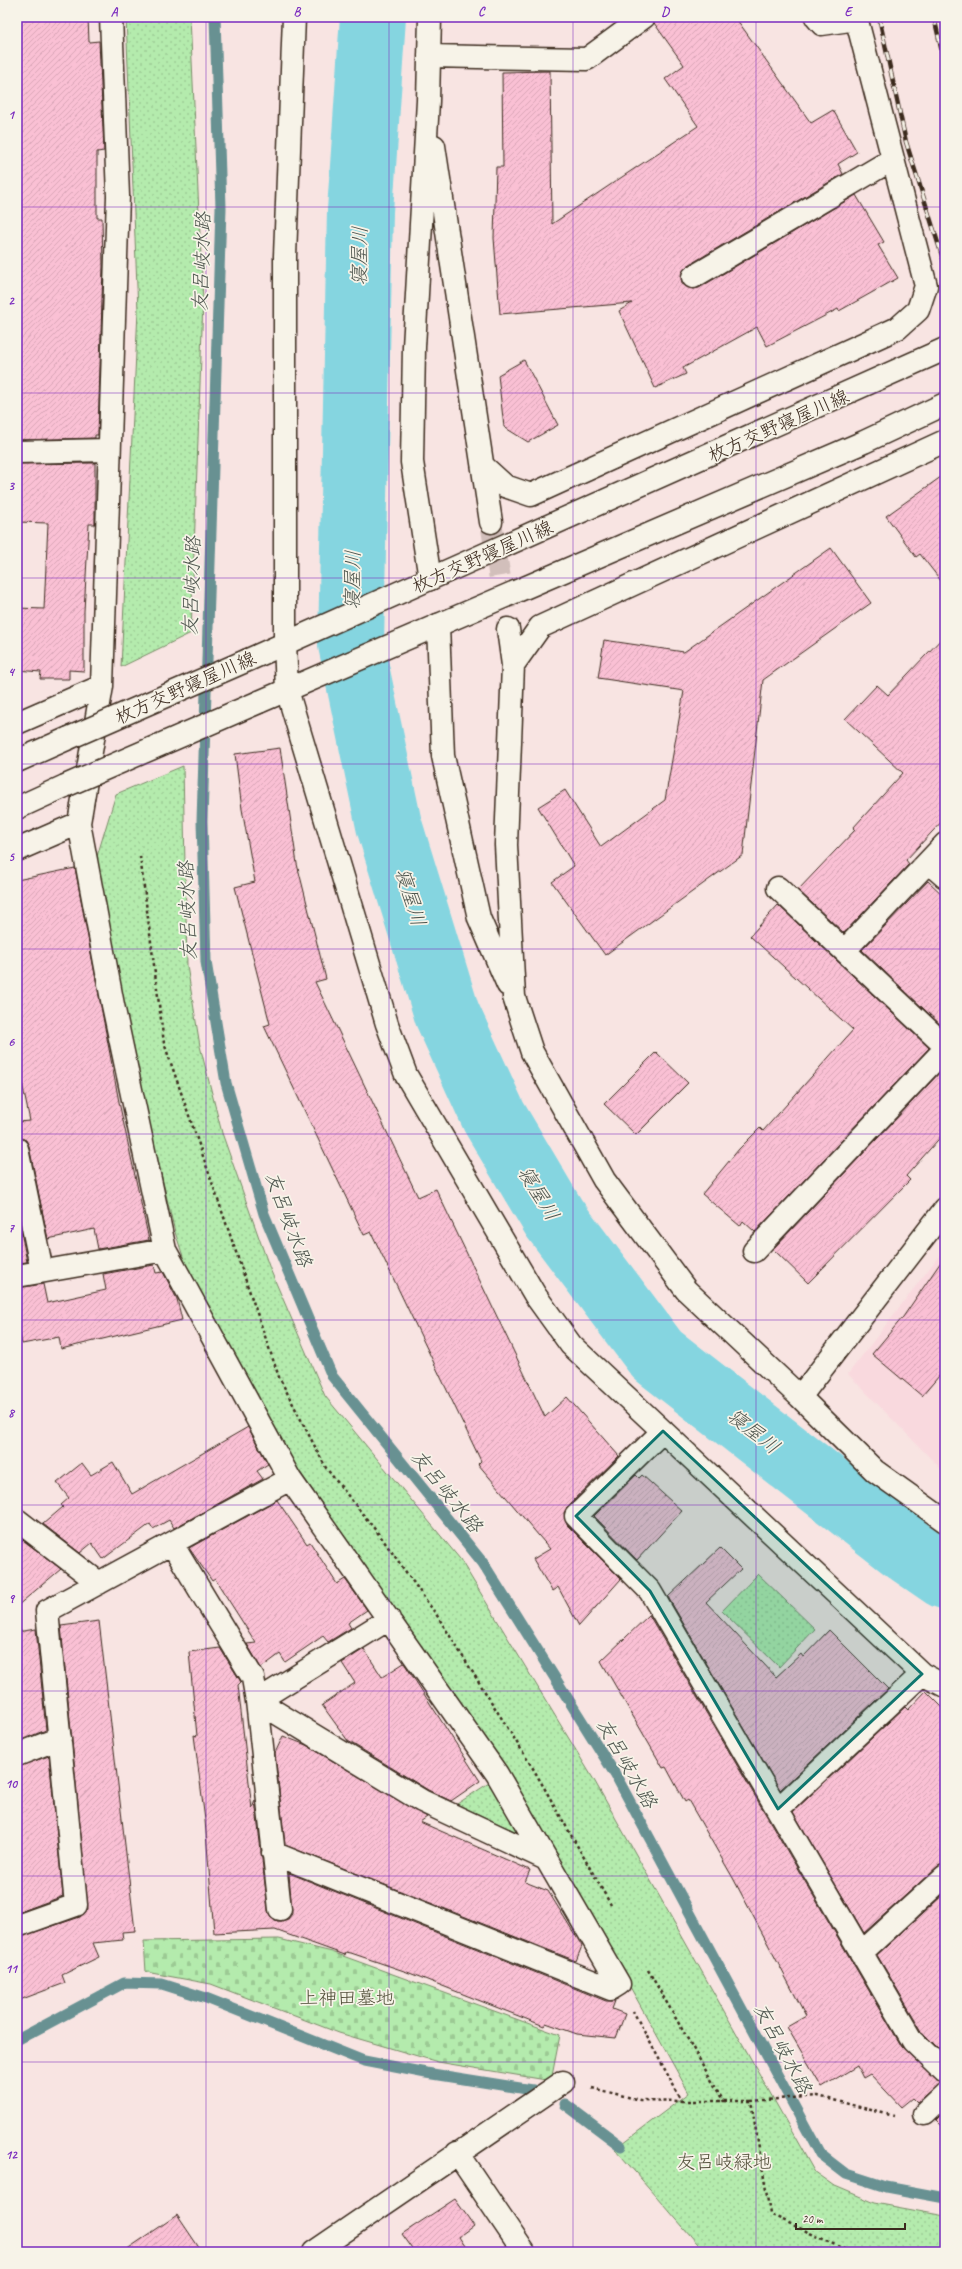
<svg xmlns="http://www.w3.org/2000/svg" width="962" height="2269" viewBox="0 0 962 2269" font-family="Caveat,'Klee One',sans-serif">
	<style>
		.built { fill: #f9d9de }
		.grass { fill: url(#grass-dots); stroke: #788a66 }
		.cemetery { fill: url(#cemetery-stones); stroke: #788a66 }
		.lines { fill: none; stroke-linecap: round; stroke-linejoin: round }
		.stream { stroke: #679192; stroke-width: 11 }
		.river { stroke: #85d5e0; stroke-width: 66 }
		.building { fill: url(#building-hatch); stroke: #3b2a1e }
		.minor-tunnel { stroke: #d2bfbb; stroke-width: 22; stroke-dasharray: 22 11; stroke-linecap: butt }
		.minor-casing { stroke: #3b2a1e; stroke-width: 25 }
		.major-casing { stroke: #3b2a1e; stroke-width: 25 }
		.path { stroke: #3b2a1e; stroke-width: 2.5; stroke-dasharray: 3 3; stroke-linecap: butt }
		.minor { stroke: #f7f3e8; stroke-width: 22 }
		.major { stroke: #f7f3e8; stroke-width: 22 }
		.rail-casing { stroke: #3b2a1e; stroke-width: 4.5 }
		.rail { stroke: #f7f3e8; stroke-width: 3; stroke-dasharray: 9; stroke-linecap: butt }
		.major-bridge-casing { stroke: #3b2a1e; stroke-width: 25; stroke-linecap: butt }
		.major-bridge { stroke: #f7f3e8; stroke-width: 22 }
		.marked { fill: #0f766e; fill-opacity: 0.2; stroke: #0f766e; stroke-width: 3; stroke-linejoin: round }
		.grid { fill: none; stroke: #7b2cbf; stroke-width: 1; stroke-opacity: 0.55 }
		.labels { text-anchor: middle; stroke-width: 3.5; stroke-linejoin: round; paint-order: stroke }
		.street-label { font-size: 19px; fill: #3b2a1e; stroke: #f7f3e8 }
		.park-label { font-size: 19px; fill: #53513b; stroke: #f7f3e8 }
		.water-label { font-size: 20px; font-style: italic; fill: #4e554e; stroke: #f7f3e8 }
		.neatline { fill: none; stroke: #7b2cbf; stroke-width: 1.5 }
		.grid-label { font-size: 13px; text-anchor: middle; font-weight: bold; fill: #7b2cbf }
	</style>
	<defs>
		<pattern id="grass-dots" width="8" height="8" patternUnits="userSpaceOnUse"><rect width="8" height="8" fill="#b4ebad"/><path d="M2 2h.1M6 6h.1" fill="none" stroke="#9cca94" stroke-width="1.8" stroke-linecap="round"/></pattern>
		<pattern id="cemetery-stones" width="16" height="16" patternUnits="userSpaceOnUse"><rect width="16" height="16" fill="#b4ebad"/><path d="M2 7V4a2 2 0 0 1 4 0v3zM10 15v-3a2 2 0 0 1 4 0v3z" fill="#9cca94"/></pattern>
		<pattern id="building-hatch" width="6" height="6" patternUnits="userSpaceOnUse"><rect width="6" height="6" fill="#fac0d4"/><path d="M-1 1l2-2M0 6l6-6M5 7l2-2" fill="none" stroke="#d7a5b6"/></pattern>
	</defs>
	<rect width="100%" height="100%" fill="#f8e4e2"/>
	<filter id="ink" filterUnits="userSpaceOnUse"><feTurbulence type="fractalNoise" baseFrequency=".025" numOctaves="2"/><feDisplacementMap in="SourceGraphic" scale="8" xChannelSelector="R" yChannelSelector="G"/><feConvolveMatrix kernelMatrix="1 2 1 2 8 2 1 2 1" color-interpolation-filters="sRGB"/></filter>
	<g filter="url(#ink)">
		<path class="built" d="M945,1248V1473L848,1374Z"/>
		<path class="grass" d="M126,17H190L203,301L191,633L121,667L138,311Z
			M183,766L187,966L200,1046L222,1133L270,1269L325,1396L460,1559L594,1780L814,2171L835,2186L875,2203L945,2216V2252H708L704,2251L615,2149L689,2093L594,1922L485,1740L289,1456L195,1293L175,1232L121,1007L95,863L116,794Z
			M758,1574L815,1629L779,1667L722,1611Z
			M492,1781L529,1838L457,1804Z"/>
		<path class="cemetery" d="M279,1939L332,1952L560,2035L552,2076L546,2080L438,2062L339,2033L211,1984L146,1972L144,1941Z"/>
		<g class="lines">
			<path class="stream" d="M215,17L221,208L202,821L206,962L226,1083L264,1214L332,1376L483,1563L615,1774L820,2154L846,2174L886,2187L945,2198
				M17,2040L124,1983L162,1984L206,1998L364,2061L426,2073L533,2090
				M565,2104L621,2146"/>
			<path class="river" d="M373,17L360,211L351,644L389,825L447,1014L494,1117L554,1218L657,1355L910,1552L945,1576"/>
		</g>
		<path class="building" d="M17,17H88L89,42L99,41L104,151L97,152V218H102L103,266L98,435H95V438L17,440Z
			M656,17H735L811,123L833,110L857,152L838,164L843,174L687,266L681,277L682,284L693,289L699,288L856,195L884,242L878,245L898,278L839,311L838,309L767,346L757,327L683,368L686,374L655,388L619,311L632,303L500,314L494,238L496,167H503L502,72L550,71L552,224L698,126L665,79L684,65L654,23Z
			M524,360L558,425L528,442L504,427L498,375Z
			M95,463V524H89L84,611V671L69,670V679H40L41,672L17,670V608L44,609L48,523L17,522V464Z
			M945,474V586L920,554L916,557L886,516Z
			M831,548L871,603L763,680L743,855L605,955L552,882L574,866L538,807L565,790L601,847L665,800L684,691L598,678L604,640L684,652Z
			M945,635V818L906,860L909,864L844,933L798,890L855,830L853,828L903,773L845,719L877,685L888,695Z
			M280,748L297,864L326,979L315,982L418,1197L436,1189L545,1417L567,1397L619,1456L567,1507L564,1513L567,1525L621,1579L579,1626L558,1587L552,1591L533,1559L550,1549L478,1464L481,1461L371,1232L364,1235L264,1026L270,1024L235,887L255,882L242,809L235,754Z
			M75,868L119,1102L149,1240L98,1249L94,1229L48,1239L29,1146L26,1140L17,1137V1122L30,1121L17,1059V880Z
			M928,881L945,897V1029L862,950Z
			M778,905L929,1048L755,1232L743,1221L740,1226L702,1194L739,1149L760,1128L763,1131L853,1030L750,936Z
			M656,1052L688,1083L636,1135L604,1104Z
			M945,1067V1132L906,1176L910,1180L808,1283L773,1249Z
			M17,1211L27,1262L17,1263Z
			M945,1256V1369L922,1396L872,1354L903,1317Z
			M154,1265L156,1273L163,1272L177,1299L182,1320L61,1349L59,1337L22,1344L17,1320V1288L43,1284L47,1303L106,1290L103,1274Z
			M248,1427L268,1464L257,1471L263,1479L174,1528L169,1520L153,1529L150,1524L103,1559L92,1543L80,1553L43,1524L63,1507L61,1505L69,1498L57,1483L82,1463L91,1475L113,1462L132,1494Z
			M636,1475L639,1478L642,1475L682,1511L637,1560L594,1516Z
			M277,1500L307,1544L310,1542L337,1584L345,1579L367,1610L348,1623L351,1628L328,1642L323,1636L285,1662L280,1654L261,1668L247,1644L256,1643L215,1579L212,1581L189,1548Z
			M23,1540L61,1569L17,1606V1545Z
			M720,1548L741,1569L706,1602L776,1677L801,1654L803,1657L829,1630L888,1689L780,1790L668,1597Z
			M649,1615L902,2047L940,2083L917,2103L912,2098L901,2107L870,2074L863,2078L857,2066L822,2087L787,2027L806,2016L733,1878L688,1800L685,1802L666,1767L663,1768L601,1661Z
			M99,1621L135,1931L122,1932L123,1940L93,1943L99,1957L62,1975L65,1983L17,2001V1938L80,1917L88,1909L61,1626Z
			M36,1629L46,1730L21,1740L17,1706V1632Z
			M220,1648L241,1682L238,1685L252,1809L255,1800L268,1910L270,1917L275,1921H282L288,1919L292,1914L289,1873L606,2001H615L612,2009L625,2014L616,2038L577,2034L546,2023L544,2026L407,1972L351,1953L346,1952L345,1955L275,1930L214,1933L205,1820L194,1735L197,1736L189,1652Z
			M364,1649L382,1677L404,1663L480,1781L451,1801L428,1790L348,1741L322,1705L355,1683L342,1663Z
			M926,1691L945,1710V1864L937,1867L864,1933L793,1812L905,1707L908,1710Z
			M283,1736L306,1745L427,1817L420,1822L530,1870L525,1882L548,1891L582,1946L576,1961L285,1845L275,1753Z
			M49,1756L63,1896L17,1913V1767Z
			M945,1893V2055L923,2033L877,1955Z
			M945,2111V2129L936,2120Z
			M455,2199L474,2226L459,2237L469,2252H415L402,2234Z
			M177,2215L202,2252H123Z"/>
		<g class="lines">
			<path class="minor-tunnel" d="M491,522L508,629"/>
			<g class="minor-casing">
				<path id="minor" d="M111,17L118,196L102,686L79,823L113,1005L165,1250L290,1479L497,1774L619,1984L611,1989L273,1853
					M294,17L285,256V643L287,690L387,1024L406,1075L535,1295L571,1345L922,1674L945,1686
					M430,17L428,101L414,347L412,462L430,579
					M816,17L822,24L857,19
					M429,56L587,59L644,17
					M434,146L491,522
					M693,277L893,159
					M17,452L109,450
					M483,466L505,486L531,495L898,328L918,310L926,286L856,17
					M438,625L443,756L479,918L508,985
					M508,629L513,665L506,845L514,997L532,1052L604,1180L686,1290L800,1397L875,1471L945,1521
					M513,665L540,627L945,441
					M17,723L102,686
					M17,850L79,823
					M928,862L945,877
					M778,888L945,1046
					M845,950L945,844
					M17,1149L42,1271
					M754,1251L945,1049
					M17,1276L165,1250
					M800,1397L945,1209
					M663,1431L576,1516L650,1591L913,2041L945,2072
					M17,1520L99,1583
					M172,1544L253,1678L257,1701L280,1909
					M389,1619L257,1701L422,1801L546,1859
					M17,1755L60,1738
					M778,1809L922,1674
					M17,1926L76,1905L47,1611L290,1479
					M861,1953L945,1876
					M924,2114L945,2094
					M457,2153L524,2252
					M314,2252L563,2082"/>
			</g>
			<g class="major-casing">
				<path id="major" d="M248,660L945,349
					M259,702L864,442L945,404
					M17,761L69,738
					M17,808L65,786"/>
			</g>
			<path class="path" d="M140,856L164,1043L279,1377L326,1468L381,1537L438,1617L534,1770L611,1905
				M648,1970L724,2102
				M592,2088L640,2100L682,2101L633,2011
				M682,2101H751L770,2214L850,2252
				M751,2101L818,2096L894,2116"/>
			<use href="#minor" class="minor"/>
			<use href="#major" class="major"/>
			<g class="rail-casing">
				<path id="rail" d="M879,17L906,142L945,265
					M934,17L945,65"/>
			</g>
			<use href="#rail" class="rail"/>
			<g class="major-bridge-casing">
				<path id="major-bridge" d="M69,738L248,660
					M65,786L259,702"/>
			</g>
			<use href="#major-bridge" class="major-bridge"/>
		</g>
	</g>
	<path class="marked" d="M663,1431L922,1674L778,1809L650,1591L576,1516Z"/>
	<path class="grid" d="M206,17V2252M389,17V2252M573,17V2252M756,17V2252M17,207H945M17,393H945M17,578H945M17,764H945M17,949H945M17,1134H945M17,1320H945M17,1505H945M17,1691H945M17,1876H945M17,2062H945"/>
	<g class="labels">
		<g class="street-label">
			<text transform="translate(778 425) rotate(-24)" y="7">枚方交野寝屋川線</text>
			<text transform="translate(482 556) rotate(-24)" y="7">枚方交野寝屋川線</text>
			<text transform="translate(185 687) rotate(-24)" y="7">枚方交野寝屋川線</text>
		</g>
		<g class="park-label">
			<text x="347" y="2004">上神田墓地</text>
			<text x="724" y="2168">友呂岐緑地</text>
		</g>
		<g class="water-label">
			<text transform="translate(359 256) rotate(-89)" y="7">寝屋川</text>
			<text transform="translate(201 262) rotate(-88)" y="7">友呂岐水路</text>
			<text transform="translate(352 580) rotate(-89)" y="7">寝屋川</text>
			<text transform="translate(191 586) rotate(-88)" y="7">友呂岐水路</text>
			<text transform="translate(411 897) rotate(73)" y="7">寝屋川</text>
			<text transform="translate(187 911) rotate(-92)" y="7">友呂岐水路</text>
			<text transform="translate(539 1193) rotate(59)" y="7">寝屋川</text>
			<text transform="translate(289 1219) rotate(70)" y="7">友呂岐水路</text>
			<text transform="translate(754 1431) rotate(38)" y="7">寝屋川</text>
			<text transform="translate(447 1491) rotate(51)" y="7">友呂岐水路</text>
			<text transform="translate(627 1763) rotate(60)" y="7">友呂岐水路</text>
			<text transform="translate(783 2048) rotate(62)" y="7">友呂岐水路</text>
		</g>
	</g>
	<rect width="962" height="2269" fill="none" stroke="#f7f3e8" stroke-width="44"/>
	<path d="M796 2223v6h109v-6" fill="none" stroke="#3b2a1e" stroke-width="2"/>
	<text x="802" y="2223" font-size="12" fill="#3b2a1e" stroke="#f7f3e8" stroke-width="3" paint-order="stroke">20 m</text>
	<rect x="22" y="22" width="918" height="2225" class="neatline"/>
	<g class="grid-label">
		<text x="114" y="16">A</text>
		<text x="297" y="16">B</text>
		<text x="481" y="16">C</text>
		<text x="665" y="16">D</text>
		<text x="848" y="16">E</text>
		<text x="11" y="119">1</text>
		<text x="11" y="305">2</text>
		<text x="11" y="490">3</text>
		<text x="11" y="676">4</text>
		<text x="11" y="861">5</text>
		<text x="11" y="1046">6</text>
		<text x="11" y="1232">7</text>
		<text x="11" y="1417">8</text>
		<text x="11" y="1603">9</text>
		<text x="11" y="1788">10</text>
		<text x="11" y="1973">11</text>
		<text x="11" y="2159">12</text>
	</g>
</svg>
